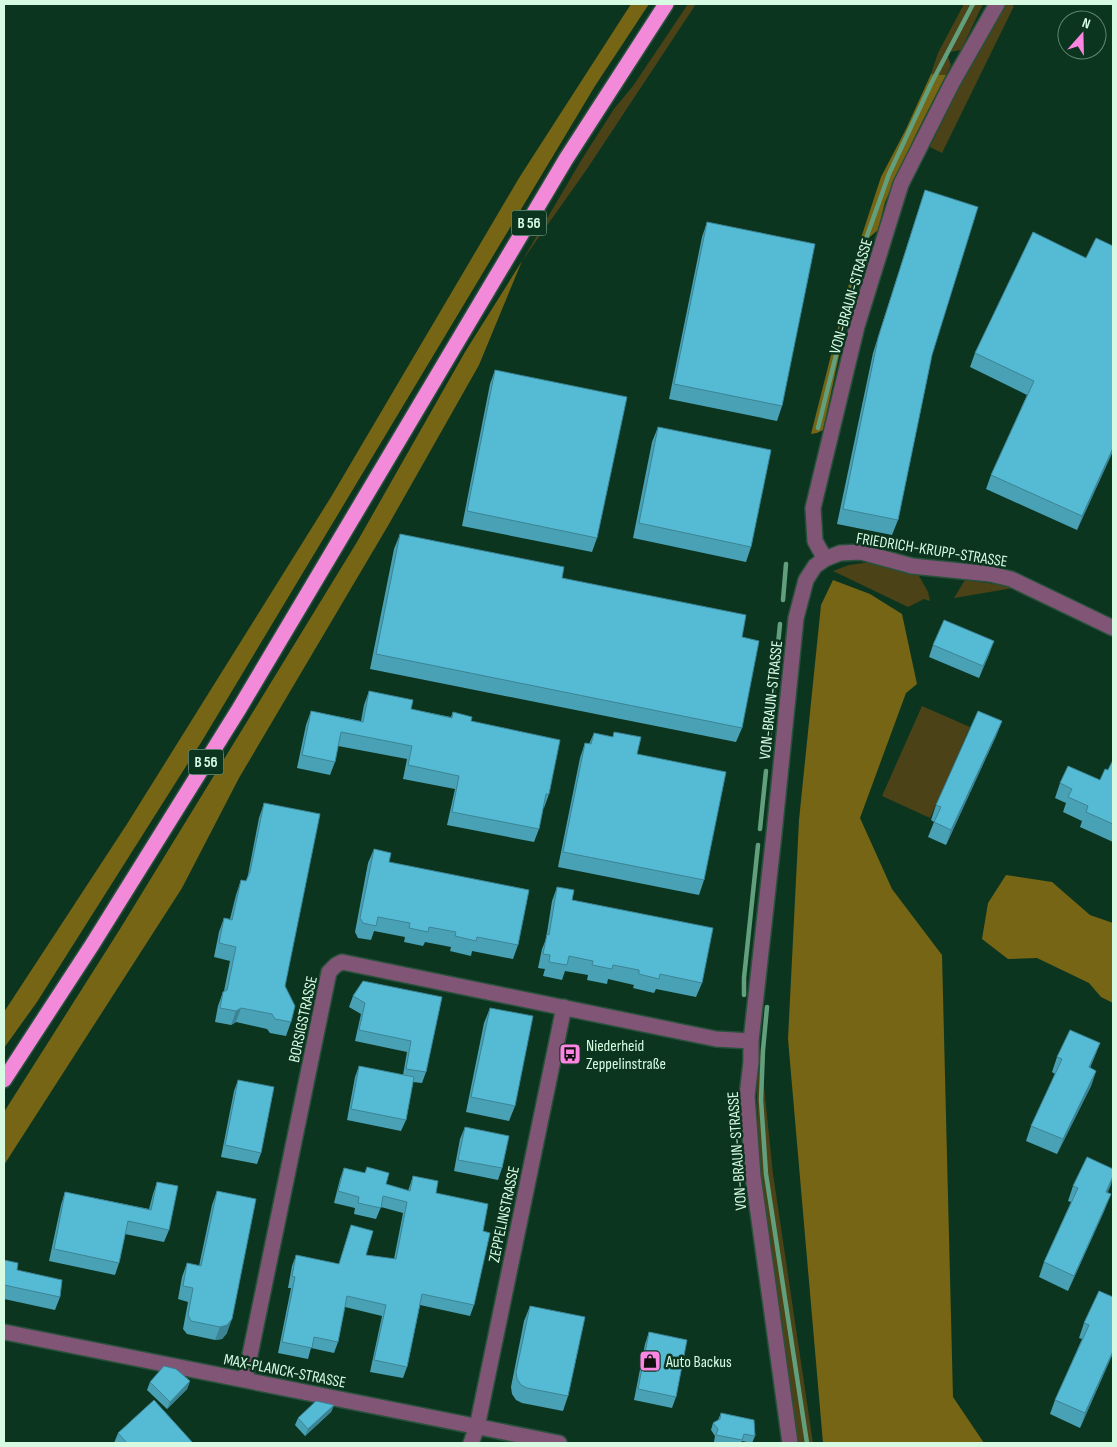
<svg xmlns="http://www.w3.org/2000/svg" width="1117" height="1447" viewBox="0 0 1117 1447" font-family="'Sofia Sans Condensed',sans-serif">
	<style>
		.green { fill: #4c4217 }
		.forest { fill: #756515 }
		.lines { fill: none; stroke-linecap: round; stroke-linejoin: round }
		.stream { stroke: #62a07d; stroke-width: 4.5 }
		.street-casing { stroke: #28513b; stroke-width: 18 }
		.highway-casing { stroke: #28513b; stroke-width: 18 }
		.street { stroke: #805575; stroke-width: 15 }
		.highway { stroke: #f289d9; stroke-width: 15 }
		.wall { fill: #49a1b6 }
		.shaded-wall { fill: #3c8394 }
		.building { fill: #55bbd4; stroke: #3c8394 }
		.labels { text-anchor: middle; stroke-width: 5; stroke-linejoin: round; paint-order: stroke }
		.shield { fill: #0c3520; stroke: #99c0a8; stroke-width: 1 }
		.shield-label { font-size: 15px; font-weight: bold; fill: #d6fbe2 }
		.street-label { font-size: 16px; fill: #d6fbe2; stroke: #0c3520 }
		.poi-label { font-size: 16px; fill: #d6fbe2; stroke: #0c3520; text-anchor: start }
	</style>
	<rect width="100%" height="100%" fill="#0c3520"/>
	<path class="green" d="M688,4H696L587,169L522,261L582,159L614,109L633,86Z
		M964,4H983L961,50L950,52L948,57L951,65L946,75L931,74L938,53Z
		M1004,4H1011L1014,6L942,153L930,147L978,47Z
		M871,562L918,574L928,592L930,601L924,599L908,607L833,571L849,565Z
		M965,580L995,584L1013,588L954,598Z
		M922,706L970,727L930,818L882,796Z
		M760,1048L773,1174L813,1443H797L759,1163L757,1093Z"/>
	<path class="forest" d="M631,4H649L595,86L202,741L37,1002L4,1048V1012L127,824L331,497L519,178Z
		M931,74L946,75L917,132L885,202L878,230L858,247L881,177L906,129Z
		M522,261L479,365L389,524L239,778L182,888L4,1165V1112L120,929L357,542L465,352Z
		M853,268L859,278L842,342L823,430L817,433L811,434Z
		M833,580L870,594L902,614L917,684L906,693L860,818L892,889L942,955L953,1397L984,1443H823L788,1039L799,820L821,605Z
		M1006,875L1052,882L1090,915L1113,923V1003L1101,997L1089,983L1037,958L1008,959L982,939L988,903Z"/>
	<g class="lines">
		<path class="stream" d="M863,247L889,174L931,84L973,4
			M818,428L858,266
			M783,600L786,564
			M768,747L780,624
			M760,829L766,771
			M744,995V978L758,845
			M767,1007L763,1050L761,1100L766,1174L807,1443"/>
		<g class="street-casing">
			<path id="street" d="M825,559L840,553L861,552L912,566L990,574L1011,579L1113,628
				M4,1332L559,1443
				M245,1379L329,972L336,965L342,962L716,1039L751,1041
				M471,1443L477,1427L564,1007
				M790,1443L753,1176L747,1096L751,1062V1041L774,834L796,618L806,580L815,566L825,559L815,541L813,508L857,326L901,184L952,83L997,4"/>
		</g>
		<g class="highway-casing">
			<path id="highway" d="M4,1080L92,945L239,709L566,159L666,4"/>
		</g>
		<use href="#street" class="street"/>
		<use href="#highway" class="highway"/>
	</g>
	<path class="wall" d="M925,190L932,355L898,520L892,535L837,524L873,353L920,205Z
		M707,222L782,406L777,421L669,399L702,237Z
		M1033,232L1113,451L1077,530L986,489L991,475L1027,395L970,367L975,353Z
		M495,370L597,538L592,552L462,526L490,384Z
		M658,427L751,547L746,562L633,538L652,442Z
		M400,534L562,578L742,637V728L736,742L370,669L394,549Z
		M933,645L990,652L979,678L929,657Z
		M369,691L411,709L451,717L453,712L471,721L549,794L544,808L543,807L539,829L534,842L447,825L455,789L403,779L407,759L338,746L335,762L330,775L297,768L306,725L311,711L361,721L364,705Z
		M1002,721L996,736L946,845L928,837L934,822L931,820L936,805Z
		M614,732L637,754L704,880L699,895L558,867L580,758L585,743L589,744L594,733L613,737Z
		M1113,760V842L1080,827L1082,821L1063,812L1066,803L1055,798L1060,783L1100,780L1108,770Z
		M264,803L285,986L291,1022L286,1036L270,1033L267,1029L236,1022L231,1025L215,1022L218,1006L223,992L224,991L230,961L214,957L219,932L224,918L230,919L236,895L241,880L246,881L247,880L259,818Z
		M374,849L389,862L518,945L513,959L472,951L471,956L450,951L451,947L425,942L423,946L404,942L405,937L374,931L371,940L358,938L355,932L368,863Z
		M557,887L572,900L702,983L696,997L656,989L654,993L633,988L634,985L608,979L607,984L587,980L588,975L565,971L562,980L543,976L545,969L538,968L542,949L546,939L552,901Z
		M353,996L442,997L426,1072L422,1083L413,1082L406,1120L401,1131L347,1120L355,1077L359,1066L403,1075L407,1052L355,1041L361,1014L349,1007Z
		M490,1008L515,1106L509,1121L466,1112L484,1023Z
		M1100,1043L1090,1068L1096,1071L1091,1086L1057,1154L1026,1141L1031,1126L1055,1074L1052,1072L1057,1057Z
		M238,1080L261,1153L257,1164L221,1157L234,1091Z
		M465,1127L502,1168L498,1180L454,1171L460,1139Z
		M367,1167L386,1184L408,1191L413,1176L436,1193L483,1231L474,1305L470,1316L420,1305L407,1367L403,1378L370,1372L382,1316L345,1307L338,1342L334,1353L311,1348L308,1359L278,1353L291,1288H288L292,1266L296,1255L339,1264L351,1225L366,1255L394,1259L403,1213L381,1207L376,1219L354,1214L355,1208L334,1203L340,1179L344,1168L365,1173Z
		M1113,1169V1177L1107,1192L1105,1209L1068,1291L1039,1277L1044,1262L1071,1202L1068,1201L1073,1186Z
		M157,1182L169,1230L164,1242L125,1234L119,1263L115,1275L49,1261L61,1205L65,1192L149,1209L153,1194Z
		M217,1191L227,1333L222,1339L215,1340L187,1334L183,1329L188,1302L178,1299L182,1277L187,1263L199,1266L212,1205Z
		M4,1260L17,1270L60,1297L55,1310L4,1299Z
		M1099,1291L1113,1353L1080,1428L1050,1414L1055,1400L1082,1339L1079,1338L1084,1323Z
		M530,1306L568,1396L563,1411L522,1403L516,1400L512,1394L511,1387L524,1321Z
		M649,1332L676,1397L672,1408L634,1400L645,1344Z
		M190,1381L187,1389L167,1409L147,1390L150,1382Z
		M334,1405L331,1412L305,1436L295,1425L298,1418Z
		M721,1413L755,1436L752,1443L742,1441L741,1443H721L714,1442L715,1436L711,1430L713,1423L718,1420Z
		M118,1433L193,1443H114Z"/>
	<path class="shaded-wall" d="M1113,448V451L1077,530L1082,516Z
		M994,641L990,652L979,678L983,666Z
		M1002,721L996,736L946,845L951,830Z
		M241,1008L236,1022L231,1025L236,1011Z
		M1100,1043L1094,1058L1083,1082L1089,1067Z
		M1096,1071L1091,1086L1057,1154L1063,1139Z
		M1113,1176L1111,1185L1101,1207L1106,1192Z
		M1111,1194L1105,1209L1068,1291L1074,1276Z
		M232,1319L227,1333L222,1339L215,1340L220,1327Z
		M1113,1351V1353L1080,1428L1085,1413Z
		M190,1381L187,1389L167,1409L170,1402Z
		M334,1405L331,1412L305,1436L308,1429Z"/>
	<path class="building" d="M925,190L978,207L932,355L898,520L843,509L878,338Z
		M707,222L815,244L782,406L674,384Z
		M1033,232L1086,258L1096,238L1113,246V448L1082,516L991,475L1034,381L975,353Z
		M495,370L627,397L597,538L467,511Z
		M658,427L771,450L751,547L639,523Z
		M400,534L564,567L562,578L746,615L742,637L759,641L742,728L376,654Z
		M944,620L994,641L983,666L933,645Z
		M369,691L413,700L411,709L452,718L453,712L472,717L471,721L560,740L549,794H546L539,829L452,812L459,776L408,765L412,746L341,732L335,762L302,755L311,711L363,722Z
		M978,711L1002,721L951,830L934,822L941,807L936,805Z
		M614,732L641,737L637,754L726,772L704,880L563,852L585,743L591,744L594,733L613,737Z
		M1113,760V824L1086,812L1088,806L1068,797L1072,789L1060,783L1068,766L1100,780L1105,769L1108,770Z
		M264,803L320,814L285,986L295,1006L291,1022L275,1019L272,1014L241,1008L236,1011L220,1008L223,992L227,990L236,947L219,943L224,918L232,920L241,880L246,881L250,872Z
		M374,849L391,853L389,862L529,890L518,945L477,937L476,941L455,936L456,932L429,927L428,932L409,928L410,923L378,917L376,926L363,923L360,918Z
		M557,887L574,890L572,900L713,928L702,983L660,974L659,979L639,974V970L613,965L612,969L592,965L593,961L569,956L567,965L549,962L550,955L543,954L547,934L549,935Z
		M363,981L442,997L426,1072L406,1069L411,1041L359,1030L365,1003L353,996Z
		M490,1008L533,1016L515,1106L471,1097Z
		M1070,1030L1100,1043L1089,1067L1096,1071L1063,1139L1031,1126L1062,1059L1057,1057Z
		M359,1066L414,1077L406,1120L351,1109Z
		M238,1080L274,1087L261,1153L225,1145Z
		M465,1127L509,1136L502,1168L458,1160Z
		M1087,1157L1113,1169V1176L1106,1192L1111,1194L1074,1276L1044,1262L1078,1188L1073,1186Z
		M367,1167L389,1173L386,1184L410,1191L413,1176L438,1181L436,1193L488,1204L483,1231L490,1233L474,1305L422,1294L407,1367L374,1360L386,1305L347,1296L338,1342L314,1337L312,1348L282,1342L295,1277L292,1276L296,1255L339,1264L351,1225L373,1231L366,1255L396,1259L407,1202L383,1196L381,1208L358,1203L359,1197L338,1191L344,1168L365,1173Z
		M157,1182L178,1186L169,1230L128,1221L119,1263L54,1249L65,1192L151,1210Z
		M217,1191L256,1199L232,1319L227,1325L220,1327L191,1321L188,1315L193,1288L183,1286L187,1263L201,1266Z
		M4,1260L18,1263L17,1270L62,1280L60,1297L4,1285Z
		M1099,1291L1113,1297V1351L1085,1413L1055,1400L1089,1325L1084,1323Z
		M530,1306L585,1317L568,1396L527,1388L521,1385L517,1379L516,1372Z
		M649,1332L687,1340L676,1397L638,1389Z
		M164,1366L176,1369L190,1381L170,1402L150,1382Z
		M154,1400L193,1443H127L118,1433Z
		M316,1401L334,1405L308,1429L298,1418Z
		M721,1413L754,1420L755,1436L744,1434L742,1440L716,1435L718,1429L713,1423L720,1419Z"/>
	<defs>
		<g id="bus-square" transform="scale(1.125)"><rect x="-9" y="-9" width="18" height="18" rx="4" fill="#fd86e2" stroke="#0c3520"/><path d="M-5-6H5V4H4V6H2V4H-2V6H-4V4H-5ZM-3.5-4V0h7V-4ZM-3.5 1.2v1.5H-2V1.2ZM2 1.2v1.5H3.5V1.2Z" fill="#111"/></g>
		<g id="shop-square" transform="scale(1.125)"><rect x="-9" y="-9" width="18" height="18" rx="4" fill="#fd86e2" stroke="#0c3520"/><path d="M-5-2.5h2.3a2.7 3.5 0 0 1 5.4 0H5L5.5 6h-11ZM-1.5-2.5h3a1.5 2.3 0 0 0-3 0Z" fill="#111"/></g>
	</defs>
	<g fill-rule="evenodd">
		<use href="#bus-square" x="570" y="1054"/>
		<use href="#shop-square" x="650" y="1361"/>
	</g>
	<g class="labels">
		<g class="shield">
			<rect x="511.5" y="210.5" width="35" height="25" rx="4"/>
			<rect x="188.5" y="749.5" width="35" height="25" rx="4"/>
		</g>
		<g class="shield-label">
			<text x="529" y="228">B 56</text>
			<text x="206" y="767">B 56</text>
		</g>
		<g class="street-label">
			<text transform="translate(850 296) rotate(-74)" y="6">VON-BRAUN-STRASSE</text>
			<text transform="translate(932 549) rotate(9)" y="6">FRIEDRICH-KRUPP-STRASSE</text>
			<text transform="translate(770 700) rotate(-84)" y="6">VON-BRAUN-STRASSE</text>
			<text transform="translate(302 1019) rotate(-78)" y="6">BORSIGSTRASSE</text>
			<text transform="translate(736 1151) rotate(-94)" y="6">VON-BRAUN-STRASSE</text>
			<text transform="translate(503 1214) rotate(-78)" y="6">ZEPPELINSTRASSE</text>
			<text transform="translate(285 1370) rotate(11)" y="6">MAX-PLANCK-STRASSE</text>
		</g>
		<g class="poi-label">
			<text x="586" y="1051">Niederheid<tspan x="586" dy="18">Zeppelinstraße</tspan></text>
			<text x="666" y="1367">Auto Backus</text>
		</g>
	</g>
	<rect width="1117" height="1447" fill="none" stroke="#d6fbe2" stroke-width="10"/>
	<g transform="translate(1082 35) rotate(20)"><circle r="24" fill="#0c3520" stroke="#5d846e"/>
	<path d="M0-4L9 19L0 12L-9 19Z" fill="#fd86e2"/>
	<text y="-8" font-size="14" font-weight="bold" text-anchor="middle" fill="#d6fbe2">N</text>
	</g>
</svg>
